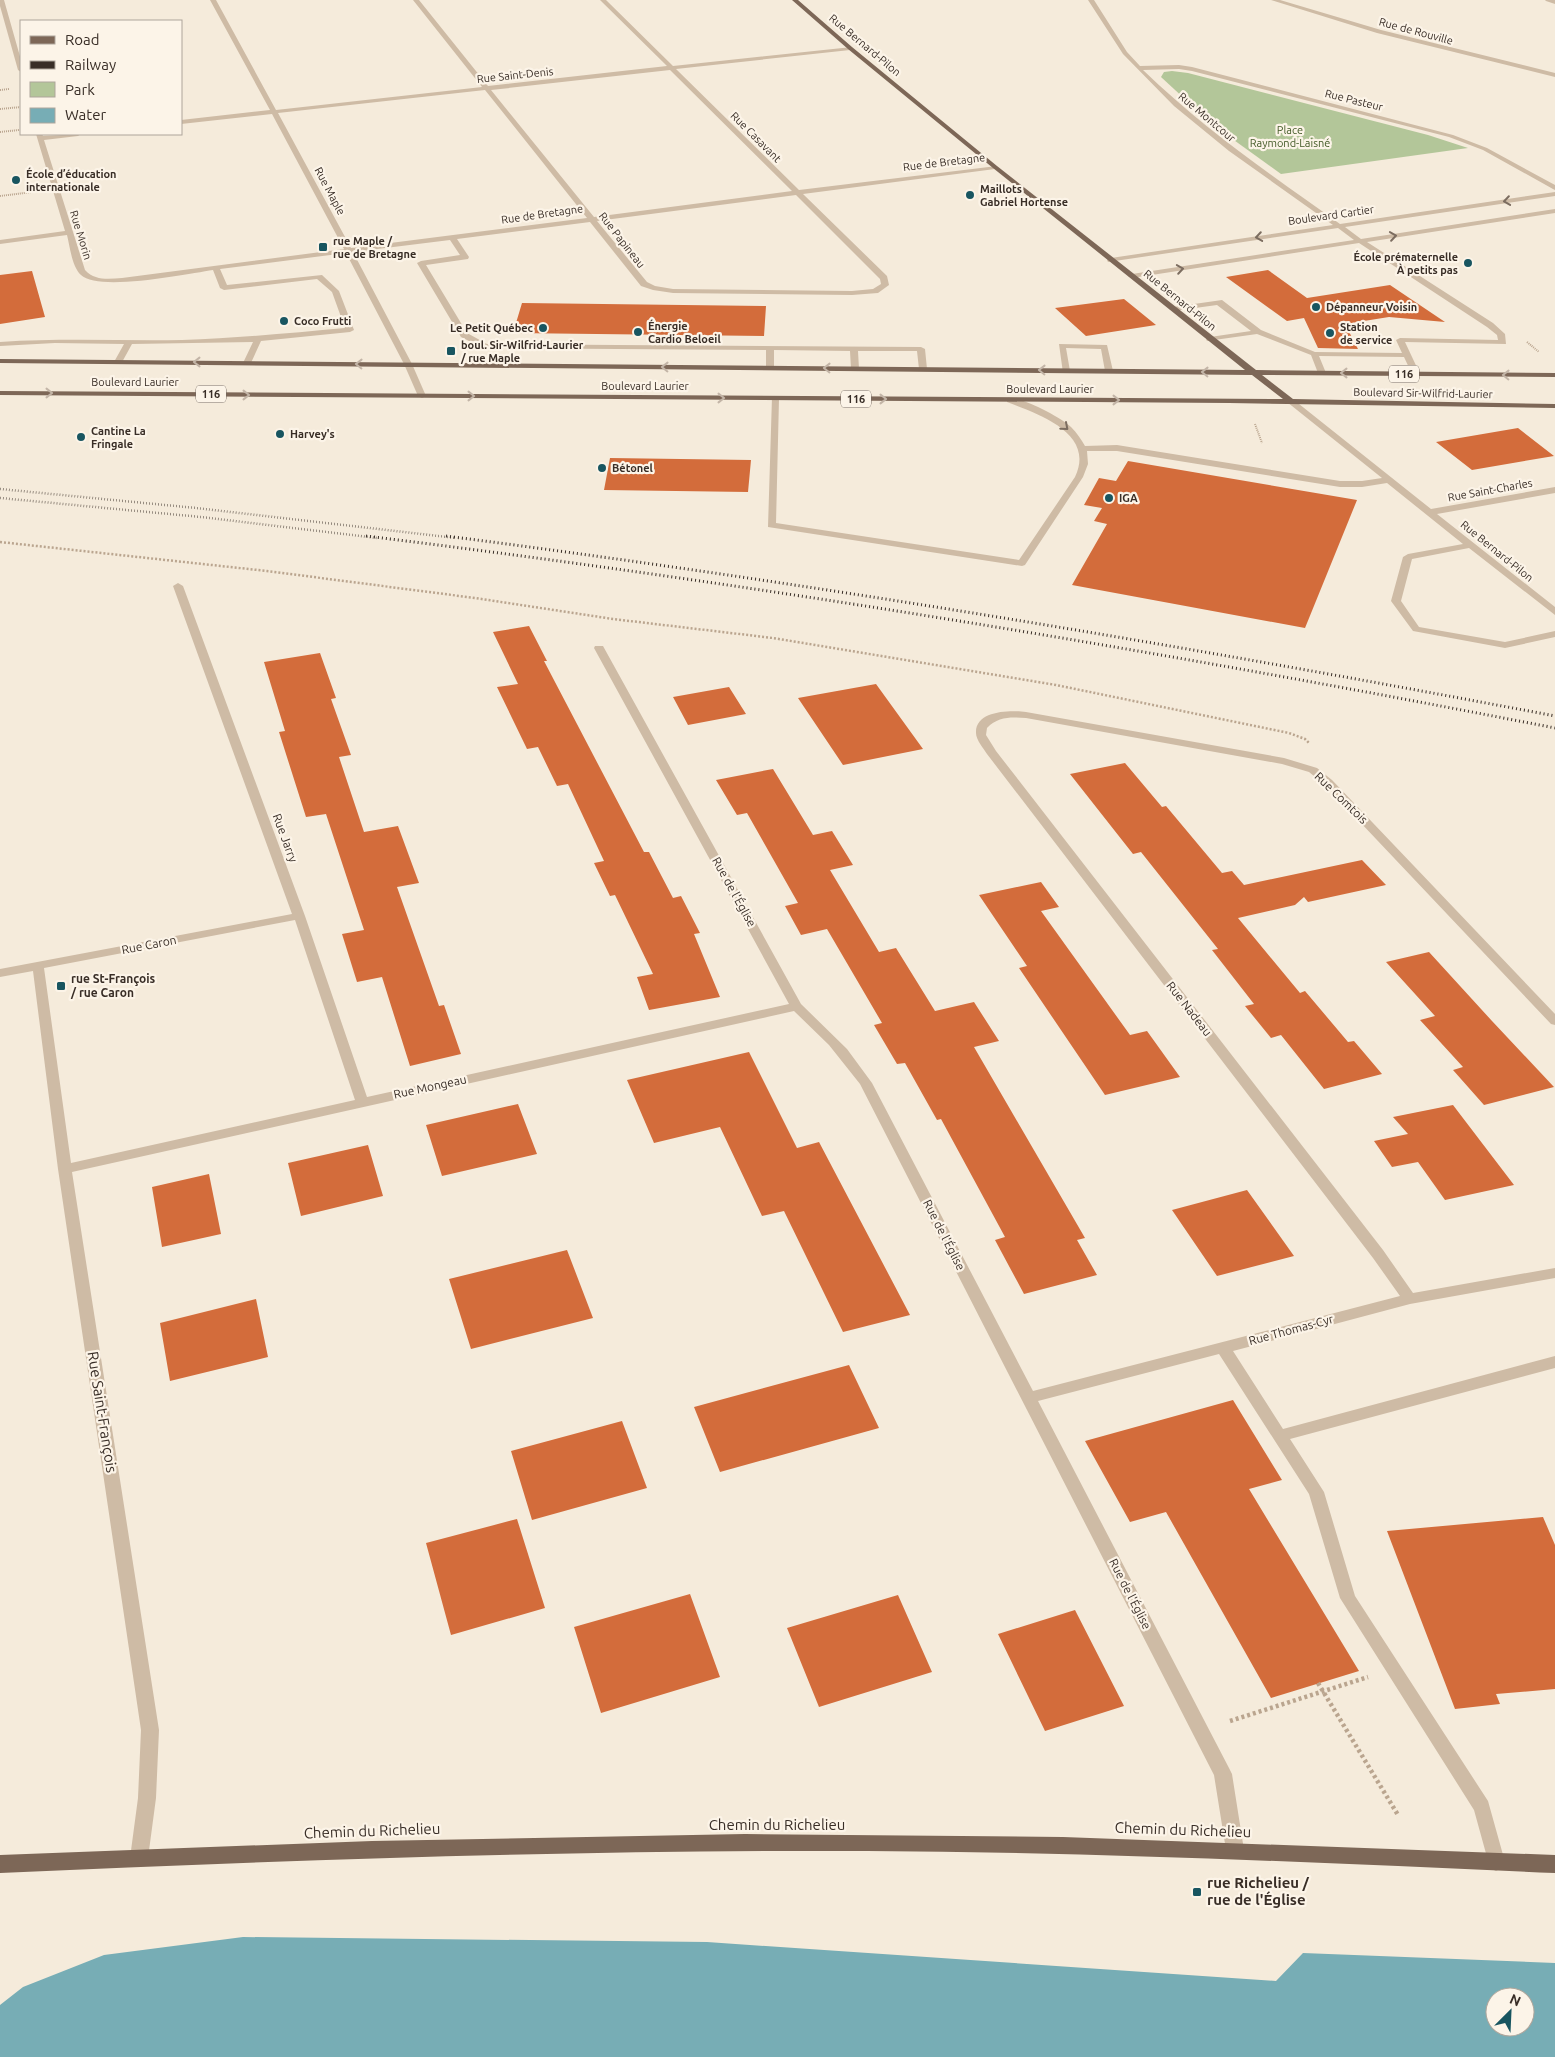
<svg xmlns="http://www.w3.org/2000/svg" width="1555" height="2057" viewBox="0 0 1555 2057" font-family="Ubuntu,sans-serif">
	<style>
		.green { fill: #b3c699 }
		.water { fill: #77adb5; fill-rule: evenodd }
		.building { fill: #d36c3b }
		.lines { fill: none; stroke-linecap: round; stroke-linejoin: round }
		.path-far2 { stroke: #baa58f; stroke-width: 2; stroke-dasharray: 1 1; stroke-linecap: butt }
		.path-far1 { stroke: #baa58f; stroke-width: 2.5; stroke-dasharray: 2 2; stroke-linecap: butt }
		.path { stroke: #baa58f; stroke-width: 4.5; stroke-dasharray: 3 3; stroke-linecap: butt }
		.minor { fill: #cebba5; fill-rule: evenodd }
		.major { fill: #7d6757; fill-rule: evenodd }
		.rail-far1 { stroke: #392e27; stroke-width: 2.5; stroke-dasharray: 0.5 2.5; stroke-linecap: butt }
		.rail { stroke: #392e27; stroke-width: 3; stroke-dasharray: 1 3; stroke-linecap: butt }
		.oneway { stroke: #7c6d60 }
		.oneway2 { stroke: #c3b5a7 }
		.poi-dot { fill: #185560; stroke: #fcf4e8; stroke-width: 2 }
		.labels { text-anchor: middle; stroke-width: 4.5; stroke-linejoin: round; paint-order: stroke }
		.far-street-label { font-size: 11px; fill: #392e27; stroke: #fcf4e8 }
		.far-park-label { font-size: 11px; fill: #445b28; stroke: #fcf4e8 }
		.far-poi-label { font-size: 11px; font-weight: bold; fill: #392e27; stroke: #fcf4e8; text-anchor: start }
		.shield { fill: #fcf4e8; stroke: #746961; stroke-width: 1 }
		.shield-label { font-size: 11px; font-weight: bold; fill: #392e27 }
		.street-label { font-size: 12px; fill: #392e27; stroke: #fcf4e8 }
		.poi-label { font-size: 12px; font-weight: bold; fill: #392e27; stroke: #fcf4e8; text-anchor: start }
		.near-street-label { font-size: 15px; fill: #392e27; stroke: #fcf4e8 }
		.near-poi-label { font-size: 15px; font-weight: bold; fill: #392e27; stroke: #fcf4e8; text-anchor: start }
	</style>
	<rect width="100%" height="100%" fill="#f5ebdb"/>
	<path class="green" d="M1172,71L1188,73L1428,135L1468,148L1281,174L1213,125L1161,77L1164,72Z"/>
	<path class="water" d="M243,1937L707,1942L1276,1981L1303,1953L1555,1963V2057H0V2005L23,1987L104,1955ZM1495,1997H1525V2027H1495Z"/>
	<path class="building" d="M1268,270L1307,298L1390,285L1445,322L1389,317L1345,324L1358,349L1318,348L1304,318L1287,321L1226,277Z
		M32,271L45,317L0,324V275Z
		M1124,299L1156,325L1086,336L1055,308Z
		M522,303L766,306L764,336L513,333Z
		M1518,428L1554,456L1472,470L1436,442Z
		M610,458L751,460L748,492L604,490Z
		M1128,461L1357,500L1305,628L1072,585L1107,524L1094,521L1102,508L1084,505L1099,478L1116,481Z
		M529,626L547,661H544L644,852H649L673,898L681,896L700,933L694,934L720,997L649,1010L637,977L653,974L615,895L610,896L594,863L604,861L568,784L557,786L538,747L527,749L497,687L518,684L493,632Z
		M320,653L336,698L331,699L351,755L339,757L364,832L398,826L419,883L397,887L439,1006L444,1005L461,1054L410,1066L382,977L357,982L342,934L364,930L326,814L306,817L279,732L285,731L264,662Z
		M876,684L923,749L843,765L798,698Z
		M729,687L746,714L688,725L673,697Z
		M1125,763L1162,807L1166,806L1222,873L1232,871L1244,885L1362,860L1386,885L1308,902L1304,897L1295,905L1238,918L1300,993L1305,991L1348,1042L1354,1041L1382,1074L1324,1089L1281,1035L1271,1038L1245,1006L1254,1004L1212,950L1218,949L1141,852L1133,854L1070,774Z
		M773,769L813,835L832,831L853,865L830,870L879,952L896,948L935,1011L974,1002L999,1041L974,1047L1085,1238L1077,1240L1097,1275L1024,1294L995,1240L1005,1237L941,1119L937,1120L905,1063L897,1064L874,1025L882,1023L827,929L801,935L785,906L798,903L747,813L737,815L716,780Z
		M1041,882L1059,907L1041,911L1130,1035L1147,1031L1180,1077L1105,1095L1019,968L1027,966L979,895Z
		M1429,952L1492,1021L1554,1087L1484,1105L1453,1070L1463,1067L1420,1020L1435,1016L1386,962Z
		M749,1052L797,1148L819,1142L910,1315L843,1332L784,1211L762,1216L720,1127L654,1143L627,1080Z
		M518,1104L537,1154L442,1176L426,1125Z
		M1453,1105L1514,1185L1445,1200L1418,1162L1392,1167L1374,1141L1408,1134L1393,1117Z
		M368,1145L383,1196L301,1216L288,1163Z
		M209,1174L221,1234L162,1247L152,1187Z
		M1247,1190L1294,1256L1217,1276L1172,1210Z
		M567,1250L593,1318L471,1349L449,1279Z
		M256,1299L268,1357L170,1381L160,1323Z
		M849,1365L879,1428L720,1472L694,1407Z
		M1233,1400L1282,1480L1249,1489L1359,1671L1271,1698L1166,1512L1130,1522L1085,1441Z
		M622,1421L647,1488L532,1520L511,1451Z
		M1543,1517L1555,1545V1689L1496,1694L1500,1704L1455,1709L1387,1531Z
		M517,1519L545,1608L451,1635L426,1543Z
		M690,1594L720,1677L601,1713L574,1627Z
		M898,1595L932,1672L819,1707L787,1628Z
		M1075,1610L1124,1706L1045,1731L998,1634Z"/>
	<g class="lines">
		<path class="path-far2" d="M0,90L9,89
			M0,109L21,107
			M0,132L19,130
			M0,196L32,192
			M1527,342L1539,352
			M1255,424L1262,443"/>
		<path class="path-far1" d="M0,542L267,571L475,598L613,619L773,638L1056,685L1289,733L1305,739L1309,743"/>
		<path class="path" d="M1318,1683L1398,1815
			M1230,1721L1368,1677"/>
		<path class="minor" d="M0,0H4L21,60V72L18,70L0,6Z
			M210,0H216L276,110L482,87L413,0H419L488,86L667,66L600,0H606L673,66L852,47L850,50L676,69L799,190L997,166V168L995,169L803,194L887,276L889,285L878,293L852,295L673,293L653,290L641,286L590,222L457,239L469,257L468,259L426,265L467,333L487,344L921,347L925,349L927,369L923,371L919,369L917,351H858L859,369L855,371L851,369L850,351L774,350V368L770,370L766,368V350L483,348L461,337L417,263L421,261L460,255L450,240L353,252L412,364L426,396L422,398L418,396L404,364L346,253L220,269L227,285L322,275L339,291L354,330L350,332L261,341L250,365L243,363L253,342L132,344L121,364H118L114,362L124,344L55,343L0,346V342C61,338 121,341 182,340C237,338 291,333 345,328L332,292L317,279L224,290L220,288L213,270C187,274 98,292 81,275C72,267 70,247 67,235L0,244V240L65,231L36,134H42L43,136L81,134L78,136L44,140L85,270C95,281 109,279 122,278L344,249L272,114L181,124V120L270,110ZM670,70L792,191L594,217L491,90ZM485,90L587,218L351,248L278,113ZM796,195L880,279L881,284L873,289L852,291L673,289L655,286L647,282L597,221Z
			M1088,0H1094L1127,52L1140,66L1179,65L1192,67L1453,135L1487,148L1555,185V190L1553,189L1483,150L1449,137L1192,71L1179,69L1143,70C1205,130 1270,174 1340,224L1555,192V196L1345,227L1361,239L1555,209V213L1367,242L1493,323L1505,334L1506,344L1405,342L1420,374L1416,376L1412,374L1404,357L1319,356L1326,373L1322,375L1318,373L1311,355L1257,334L1207,341L1206,339L1210,337L1251,331L1217,305L1173,311L1169,309L1173,307L1222,300L1261,330L1315,352L1402,353L1396,340L1400,338L1498,340L1497,335L1487,327L1359,243L1132,278L1128,276L1132,274L1354,240L1338,228L1108,262L1107,260L1111,258L1333,225L1229,151L1174,106L1123,54Z
			M1271,0H1280L1381,30L1555,73V77L1377,33Z
			M1545,0H1555V4L1546,1Z
			M1059,344L1107,345L1113,371L1109,373L1105,371L1101,349L1066,348L1070,371L1063,373Z
			M772,397L779,399L776,523L1019,560L1075,477C1096,433 1038,414 1007,402V398C1021,396 1060,417 1071,427C1077,433 1081,439 1085,446L1117,445L1340,481H1362L1382,478L1287,402L1294,400L1431,509L1555,487V493L1437,514L1555,607V615L1469,548L1412,559L1401,601L1419,627L1505,642L1555,631V637L1505,648L1413,631L1391,601L1403,557L1408,554L1463,544L1387,483L1362,487H1340L1117,451H1087L1088,464L1083,477L1025,565L1022,566L768,527Z
			M178,583L183,586L305,916L367,1097L789,1004L594,648L595,646H603L801,1004L847,1049L872,1083L1033,1391L1400,1296L1373,1258L987,754C984,749 976,740 976,733C975,710 1011,710 1026,712L1284,758L1317,768L1332,780L1555,1014V1025L1551,1024L1324,784L1309,772L1282,764L1026,718C1012,717 998,716 987,728L986,735L996,751L1383,1250L1413,1293L1555,1268V1278L1410,1304L1233,1351L1283,1429L1555,1356V1368L1290,1439L1324,1492L1355,1596L1488,1801L1505,1862L1502,1868L1496,1871L1490,1868L1474,1810L1340,1598L1309,1494L1219,1354L1038,1401L1229,1768L1232,1774L1244,1850L1241,1856L1235,1859L1229,1856L1226,1850L1214,1775L860,1084L829,1045L794,1011L72,1172L159,1730L156,1798L148,1858L145,1864L139,1867L133,1864L130,1858L138,1798L141,1730L58,1169L33,971L0,977V969L292,914L173,586ZM295,920L355,1100L71,1163L44,968Z"/>
		<path class="major" d="M792,0H798L852,47L997,166L1256,370L1555,373V377L1262,375L1293,399L1555,404V408L1229,403L0,395V391L1283,399L1252,375L0,363V359L1245,370L993,168L848,49Z
			M745,1834L1063,1837L1555,1855V1873C1326,1863 1097,1852 867,1851C578,1850 289,1860 0,1873V1855L372,1841Z"/>
		<path class="rail-far1" d="M0,489L196,508L456,538
			M0,498L201,517L377,538"/>
		<path class="rail" d="M366,536C765,585 1161,651 1555,728
			M446,536C818,584 1187,646 1555,716"/>
	</g>
	<defs><path id="oneway-chevron" d="M-2-3.5L2.5 0L-2 3.5" fill="none" stroke-width="1.6" stroke-linecap="round" stroke-linejoin="round" transform="scale(1.25)"/></defs>
	<g class="oneway">
		<use href="#oneway-chevron" transform="translate(1507 201) rotate(172)"/>
		<use href="#oneway-chevron" transform="translate(1393 236) rotate(-8)"/>
		<use href="#oneway-chevron" transform="translate(1259 237) rotate(171)"/>
		<use href="#oneway-chevron" transform="translate(1180 269) rotate(-9)"/>
		<use href="#oneway-chevron" transform="translate(1065 427) rotate(41)"/>
	</g>
	<g class="oneway2">
		<use href="#oneway-chevron" transform="translate(197 362) rotate(-180)"/>
		<use href="#oneway-chevron" transform="translate(359 364) rotate(-179)"/>
		<use href="#oneway-chevron" transform="translate(665 367) rotate(-179)"/>
		<use href="#oneway-chevron" transform="translate(827 368) rotate(-179)"/>
		<use href="#oneway-chevron" transform="translate(1042 370) rotate(-179)"/>
		<use href="#oneway-chevron" transform="translate(1205 372) rotate(-179)"/>
		<use href="#oneway-chevron" transform="translate(1344 373) rotate(-180)"/>
		<use href="#oneway-chevron" transform="translate(1506 375) rotate(-179)"/>
		<use href="#oneway-chevron" transform="translate(49 393)"/>
		<use href="#oneway-chevron" transform="translate(246 395)"/>
		<use href="#oneway-chevron" transform="translate(471 396)"/>
		<use href="#oneway-chevron" transform="translate(721 398)"/>
		<use href="#oneway-chevron" transform="translate(883 399)"/>
		<use href="#oneway-chevron" transform="translate(1116 400)"/>
	</g>
	<g class="poi-dot">
		<circle cx="16" cy="180" r="5"/>
		<circle cx="970" cy="195" r="5"/>
		<rect x="318" y="242" width="10" height="10" rx="2.5"/>
		<circle cx="1468" cy="263" r="5"/>
		<circle cx="1316" cy="307" r="5"/>
		<circle cx="284" cy="321" r="5"/>
		<circle cx="543" cy="328" r="5"/>
		<circle cx="638" cy="332" r="5"/>
		<circle cx="1330" cy="333" r="5"/>
		<rect x="446" y="346" width="10" height="10" rx="2.5"/>
		<circle cx="280" cy="434" r="5"/>
		<circle cx="81" cy="437" r="5"/>
		<circle cx="602" cy="468" r="5"/>
		<circle cx="1109" cy="498" r="5"/>
		<rect x="56" y="981" width="10" height="10" rx="2.5"/>
		<rect x="1192" y="1887" width="10" height="10" rx="2.5"/>
	</g>
	<g class="labels">
		<g class="far-street-label">
			<text transform="translate(1416 31) rotate(15)" y="4">Rue de Rouville</text>
			<text transform="translate(865 45) rotate(40)" y="4">Rue Bernard-Pilon</text>
			<text transform="translate(515 75) rotate(-6)" y="4">Rue Saint-Denis</text>
			<text transform="translate(1354 100) rotate(14)" y="4">Rue Pasteur</text>
			<text transform="translate(1207 117) rotate(40)" y="4">Rue Montcour</text>
			<text transform="translate(756 137) rotate(45)" y="4">Rue Casavant</text>
			<text transform="translate(944 162) rotate(-7)" y="4">Rue de Bretagne</text>
			<text transform="translate(330 191) rotate(62)" y="4">Rue Maple</text>
			<text transform="translate(542 214) rotate(-8)" y="4">Rue de Bretagne</text>
			<text transform="translate(1331 215) rotate(-8)" y="4">Boulevard Cartier</text>
			<text transform="translate(81 235) rotate(73)" y="4">Rue Morin</text>
			<text transform="translate(622 240) rotate(52)" y="4">Rue Papineau</text>
			<text transform="translate(1180 300) rotate(39)" y="4">Rue Bernard-Pilon</text>
			<text x="135" y="386">Boulevard Laurier</text>
			<text x="645" y="390">Boulevard Laurier</text>
			<text x="1050" y="393">Boulevard Laurier</text>
			<text transform="translate(1423 393) rotate(1)" y="4">Boulevard Sir-Wilfrid-Laurier</text>
			<text transform="translate(1490 490) rotate(-10)" y="4">Rue Saint-Charles</text>
			<text transform="translate(1497 551) rotate(39)" y="4">Rue Bernard-Pilon</text>
		</g>
		<g class="far-park-label">
			<text x="1290" y="134">Place<tspan x="1290" dy="13">Raymond-Laisné</tspan></text>
		</g>
		<g class="far-poi-label">
			<text x="26" y="178">École d’éducation<tspan x="26" dy="13">internationale</tspan></text>
			<text x="980" y="193">Maillots<tspan x="980" dy="13">Gabriel Hortense</tspan></text>
			<text x="333" y="245">rue Maple /<tspan x="333" dy="13">rue de Bretagne</tspan></text>
			<text x="1458" y="261" text-anchor="end">École prématernelle<tspan x="1458" dy="13">À petits pas</tspan></text>
			<text x="1326" y="311">Dépanneur Voisin</text>
			<text x="294" y="325">Coco Frutti</text>
			<text x="648" y="330">Énergie<tspan x="648" dy="13">Cardio Beloeil</tspan></text>
			<text x="1340" y="331">Station<tspan x="1340" dy="13">de service</tspan></text>
			<text x="533" y="332" text-anchor="end">Le Petit Québec</text>
			<text x="461" y="349">boul. Sir-Wilfrid-Laurier<tspan x="461" dy="13">/ rue Maple</tspan></text>
			<text x="91" y="435">Cantine La<tspan x="91" dy="13">Fringale</tspan></text>
			<text x="290" y="438">Harvey's</text>
			<text x="612" y="472">Bétonel</text>
			<text x="1119" y="502">IGA</text>
		</g>
		<g class="shield">
			<rect x="1389" y="365.5" width="30" height="17" rx="4"/>
			<rect x="196" y="385.5" width="30" height="17" rx="4"/>
			<rect x="841" y="390.5" width="30" height="17" rx="4"/>
		</g>
		<g class="shield-label">
			<text x="1404" y="378">116</text>
			<text x="211" y="398">116</text>
			<text x="856" y="403">116</text>
		</g>
		<g class="street-label">
			<text transform="translate(1341 798) rotate(44)" y="4">Rue Comtois</text>
			<text transform="translate(285 838) rotate(70)" y="4">Rue Jarry</text>
			<text transform="translate(734 892) rotate(61)" y="4">Rue de l'Église</text>
			<text transform="translate(149 945) rotate(-11)" y="4">Rue Caron</text>
			<text transform="translate(1189 1009) rotate(52)" y="4">Rue Nadeau</text>
			<text transform="translate(430 1087) rotate(-12)" y="4">Rue Mongeau</text>
			<text transform="translate(944 1235) rotate(63)" y="4">Rue de l'Église</text>
			<text transform="translate(1291 1330) rotate(-15)" y="4">Rue Thomas-Cyr</text>
			<text transform="translate(1130 1594) rotate(63)" y="4">Rue de l'Église</text>
		</g>
		<g class="poi-label">
			<text x="71" y="983">rue St-François<tspan x="71" dy="14">/ rue Caron</tspan></text>
		</g>
		<g class="near-street-label">
			<text transform="translate(102 1412) rotate(81)" y="5">Rue Saint-François</text>
			<text x="777" y="1830">Chemin du Richelieu</text>
			<text transform="translate(1183 1830) rotate(2)" y="5">Chemin du Richelieu</text>
			<text transform="translate(372 1831) rotate(-2)" y="5">Chemin du Richelieu</text>
		</g>
		<g class="near-poi-label">
			<text x="1207" y="1888">rue Richelieu /<tspan x="1207" dy="17">rue de l'Église</tspan></text>
		</g>
	</g>
	<rect x="20" y="20" width="162" height="115" fill="#fcf4e8" stroke="#aea59b"/>
	<rect x="30" y="36" width="25" height="8" fill="#7d6757" stroke="#aea59b"/>
	<text x="65" y="45" font-size="15" fill="#392e27">Road</text>
	<rect x="30" y="61" width="25" height="8" fill="#392e27" stroke="#aea59b"/>
	<text x="65" y="70" font-size="15" fill="#392e27">Railway</text>
	<rect x="30" y="82" width="25" height="15" fill="#b3c699" stroke="#aea59b"/>
	<text x="65" y="95" font-size="15" fill="#392e27">Park</text>
	<rect x="30" y="108" width="25" height="15" fill="#77adb5" stroke="#aea59b"/>
	<text x="65" y="120" font-size="15" fill="#392e27">Water</text>
	<g transform="translate(1510 2012) rotate(24)"><circle r="24" fill="#fcf4e8" stroke="#aea59b"/>
	<path d="M0-4L9 19L0 12L-9 19Z" fill="#185560"/>
	<text y="-8" font-size="14" font-weight="bold" text-anchor="middle" fill="#392e27">N</text>
	</g>
</svg>
